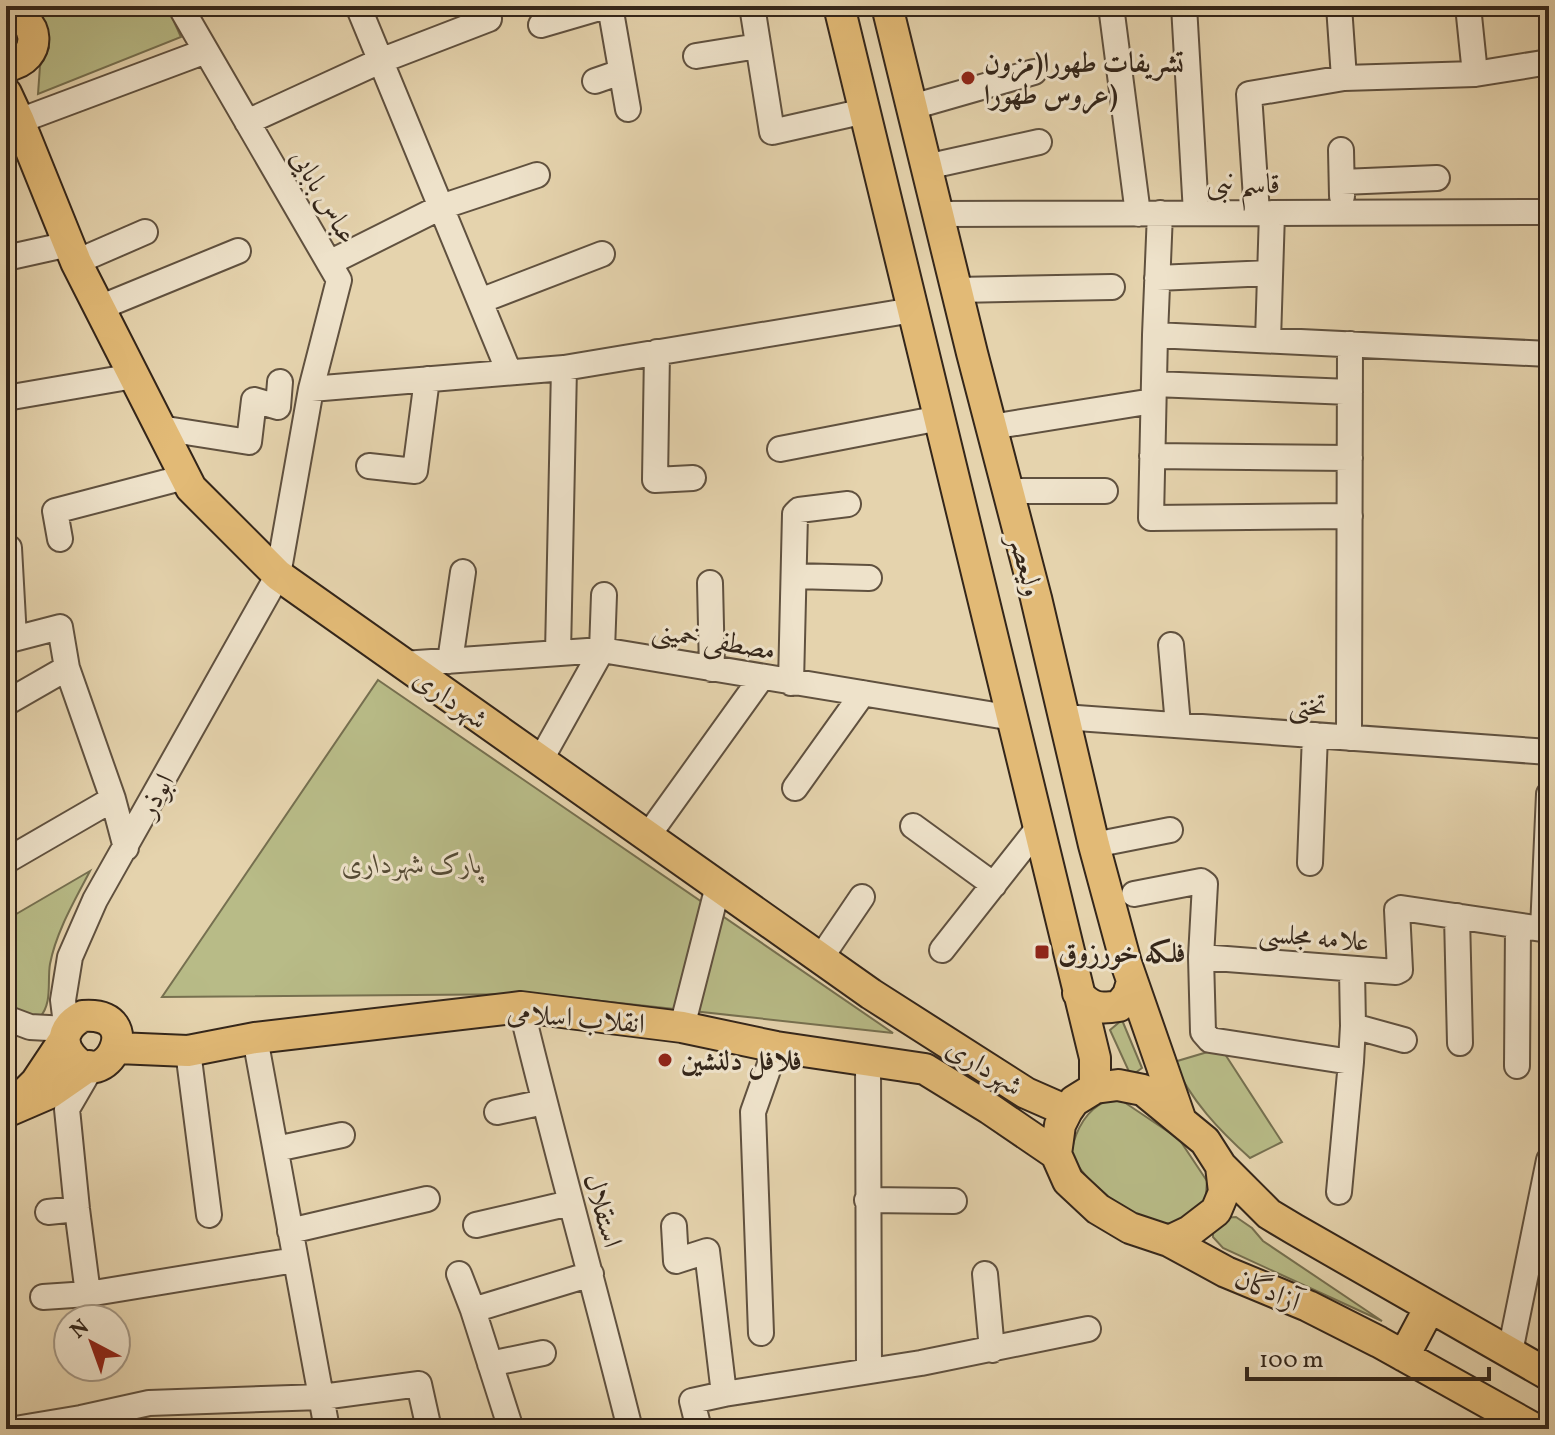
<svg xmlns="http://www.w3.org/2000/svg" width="1555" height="1435" viewBox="0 0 1555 1435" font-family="Vollkorn,Amiri,serif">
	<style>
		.green { fill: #b8bb87; stroke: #767050; stroke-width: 2 }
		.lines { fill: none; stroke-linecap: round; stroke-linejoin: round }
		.minor-casing { stroke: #60513f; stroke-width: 28 }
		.major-casing { stroke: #34261a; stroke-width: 34 }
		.minor { stroke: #eee2ca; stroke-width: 24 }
		.major { stroke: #e2ba76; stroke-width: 30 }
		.poi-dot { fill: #8f2418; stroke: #eee2ca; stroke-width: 3 }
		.labels { text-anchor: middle; stroke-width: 6; stroke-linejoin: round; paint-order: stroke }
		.poi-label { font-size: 28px; font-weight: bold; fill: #34261a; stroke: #eee2ca; text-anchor: start }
		.street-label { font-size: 28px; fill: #34261a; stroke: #eee2ca }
		.park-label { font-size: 28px; font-style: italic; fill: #554b35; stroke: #eee2ca }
	</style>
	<rect width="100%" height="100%" fill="#e5d3ad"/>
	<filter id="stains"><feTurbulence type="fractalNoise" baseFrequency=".0025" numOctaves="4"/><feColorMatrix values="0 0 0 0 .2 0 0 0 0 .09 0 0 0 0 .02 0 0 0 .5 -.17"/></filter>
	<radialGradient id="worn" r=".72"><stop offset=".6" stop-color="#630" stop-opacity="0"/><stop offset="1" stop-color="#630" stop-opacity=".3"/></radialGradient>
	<path class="green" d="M67,6H167L181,37L38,94L40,66L49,48L36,17Z
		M378,680L893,1033L537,994L162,997Z
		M90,871C75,900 56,932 50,964C47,981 53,1004 39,1018H28L6,1000V920Z
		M1122,1020L1142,1068L1131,1076L1110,1030Z
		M1221,1048L1282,1142L1250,1158C1220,1131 1190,1100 1174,1062Z
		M1118,1098L1179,1139L1207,1181L1205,1206L1191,1219L1172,1223L1145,1225L1111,1199L1090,1181L1071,1157C1073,1137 1082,1116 1099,1105C1104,1101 1112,1100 1118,1098Z
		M1236,1217L1252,1228L1263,1241L1382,1321L1223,1248L1213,1237V1228L1223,1218Z"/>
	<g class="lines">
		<g class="minor-casing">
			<path id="minor" d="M358,6L509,372
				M610,6L628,109
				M752,6L772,132L865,111
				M1111,6L1138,214
				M1184,6L1196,213
				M1339,6L1344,78
				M1468,6L1475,74
				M541,25L606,6
				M696,56L758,46
				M595,81L621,72
				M912,107L1034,72
				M19,121L206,51
				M247,122L380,61L489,19
				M1341,150L1342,196
				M926,167L1039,142
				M1342,182L1437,178
				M1160,213L1155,335L1151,518L1350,516
				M1257,213L1249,94L1344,78L1475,74L1549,62
				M938,214L1549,212
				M6,258L69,244
				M76,262L145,232
				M329,263L441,207L537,175
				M1157,278L1270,273
				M957,290L1112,287
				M480,301L602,254
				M99,308L238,251
				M1155,335L1549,354
				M1268,340L1272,213
				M657,352L655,480L693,478
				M1154,384L1350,392
				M311,389L564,368L913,310
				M6,398L134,376
				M991,427L1153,401
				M160,428L249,442L254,400L278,407L280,382
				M780,449L940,418
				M1152,456L1350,458
				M369,466L415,471L427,379
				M1008,491H1105
				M60,539L55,511L185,477
				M9,548L14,638
				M794,576L869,578
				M710,583L712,669
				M6,641L60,627L67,668L113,799L126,848
				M1171,645L1178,725
				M558,653L564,368
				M450,661L463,572
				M403,664L602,650L1013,718
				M791,683L795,514L799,510L848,504
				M6,703L67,668
				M1063,717L1549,752
				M1349,738L1350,344
				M540,761L602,650L604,595
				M795,788L863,693
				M913,826L994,885
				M647,837L762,677
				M1094,845L1170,830
				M6,861L113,799
				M1310,863L1315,735
				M1134,894L1201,881L1205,884L1201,957L1203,1032L1210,1040L1351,1062
				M1457,916L1460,1043
				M1543,929L1549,794
				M942,950L1039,827
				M1201,957L1396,972L1400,970L1397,910L1401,908L1549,930
				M820,959L862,897
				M521,1007C555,1148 595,1288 630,1429
				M6,1018L30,1027L67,1029
				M71,1024L65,1016L63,1000L70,957L95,900L278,575L311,389L339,280L180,6
				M1353,1026L1404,1040
				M682,1027L718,886
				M255,1038L327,1429
				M188,1051L209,1215
				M868,1060L869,1371
				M1517,1066L1518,926
				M497,1112L544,1102
				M276,1149L342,1135
				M1339,1192L1351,1062L1353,1026L1352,970
				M867,1200L954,1201
				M48,1212L77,1209
				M476,1225L570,1203
				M674,1226L676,1261L707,1251L724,1394
				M290,1231L427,1199
				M459,1274L473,1310L511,1429
				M985,1274L992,1350
				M88,1294L77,1209L67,1109L92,1066
				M43,1297L88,1294L295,1260
				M473,1310L591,1274
				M761,1333L753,1112L776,1047
				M1510,1352L1549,1160
				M490,1364L543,1353
				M15,1429L81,1418L149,1403L322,1397L419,1384L429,1429
				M699,1429L692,1401L724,1394L921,1363L1088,1329"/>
		</g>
		<g class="major-casing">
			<path id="major" d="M839,6L1095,1058V1088
				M887,6L972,353L1036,598L1094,845L1126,963L1181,1121
				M6,15C40,14 45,60 6,66
				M6,93L19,121L76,262L191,488L278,575L871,994L1026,1093L1067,1111
				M1078,993C1091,1009 1100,1009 1119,1006L1128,995L1132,982
				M83,1016C149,1011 105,1098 71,1056C58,1040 66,1025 83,1016Z
				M117,1048L188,1051L255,1038L521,1007L682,1027L776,1047L925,1069L990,1109L1056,1154
				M16,1102L36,1082L64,1040
				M6,1112L50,1093L89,1066
				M1221,1166L1269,1214L1294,1229L1549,1375
				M1169,1241L1190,1231L1216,1211L1224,1192L1221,1166L1205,1141L1143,1090L1118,1085L1095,1088L1074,1101L1067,1111L1060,1125L1056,1154L1068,1181L1098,1209L1130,1228L1169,1241L1226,1272L1308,1306L1379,1342L1535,1429
				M1404,1356L1430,1307"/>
		</g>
		<use href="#minor" class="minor"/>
		<use href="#major" class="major"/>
	</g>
	<g class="poi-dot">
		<circle cx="968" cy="78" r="8"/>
		<rect x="1034" y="944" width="16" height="16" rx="4"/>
		<circle cx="665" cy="1060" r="8"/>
	</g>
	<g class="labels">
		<g class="poi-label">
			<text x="984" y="72">تشریفات طهورا(مزون<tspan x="984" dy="32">عروس طهورا)</tspan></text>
			<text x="1058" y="962">فلکه خورزوق</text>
			<text x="681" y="1070">فلافل دلنشین</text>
		</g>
		<g class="street-label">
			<text x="1243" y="193">قاسم نبی</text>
			<text transform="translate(325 196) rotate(60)" y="10">عباس بابایی</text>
			<text transform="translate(1027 565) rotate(75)" y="10">ولیعصر</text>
			<text transform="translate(714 639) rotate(10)" y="10">مصطفی خمینی</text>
			<text transform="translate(451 698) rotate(35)" y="10">شهرداری</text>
			<text transform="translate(1308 705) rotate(4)" y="10">تختی</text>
			<text transform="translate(155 795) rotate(-61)" y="10">ابوذر</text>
			<text transform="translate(1314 936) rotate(5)" y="10">علامه مجلسی</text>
			<text transform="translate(576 1017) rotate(5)" y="10">انقلاب اسلامی</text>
			<text transform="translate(985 1066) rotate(32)" y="10">شهرداری</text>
			<text transform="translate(604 1210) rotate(74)" y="10">استقلال</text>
			<text transform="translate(1268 1289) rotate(23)" y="10">آزادگان</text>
		</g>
		<g class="park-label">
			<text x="412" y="873">پارک شهرداری</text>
		</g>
	</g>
	<rect width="1555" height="1435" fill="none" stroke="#e5d3ad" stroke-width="32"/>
	<rect x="8" y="8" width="1539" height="1419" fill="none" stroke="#34261a" stroke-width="4"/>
	<rect x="16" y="16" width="1523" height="1403" fill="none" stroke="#34261a" stroke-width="2"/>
	<g transform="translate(92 1343) rotate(319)"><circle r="38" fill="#eee2ca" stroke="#a49784" stroke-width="2"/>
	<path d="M0-6L14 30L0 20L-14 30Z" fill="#8f2418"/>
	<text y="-12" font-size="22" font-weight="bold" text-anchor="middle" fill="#34261a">N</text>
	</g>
	<path d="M1247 1367v12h242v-12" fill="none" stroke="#34261a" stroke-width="4"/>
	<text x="1259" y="1367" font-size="24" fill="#34261a" stroke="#eee2ca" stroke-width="6" paint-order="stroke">100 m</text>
	<rect width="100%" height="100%" filter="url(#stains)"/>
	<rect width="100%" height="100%" fill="url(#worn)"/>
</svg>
